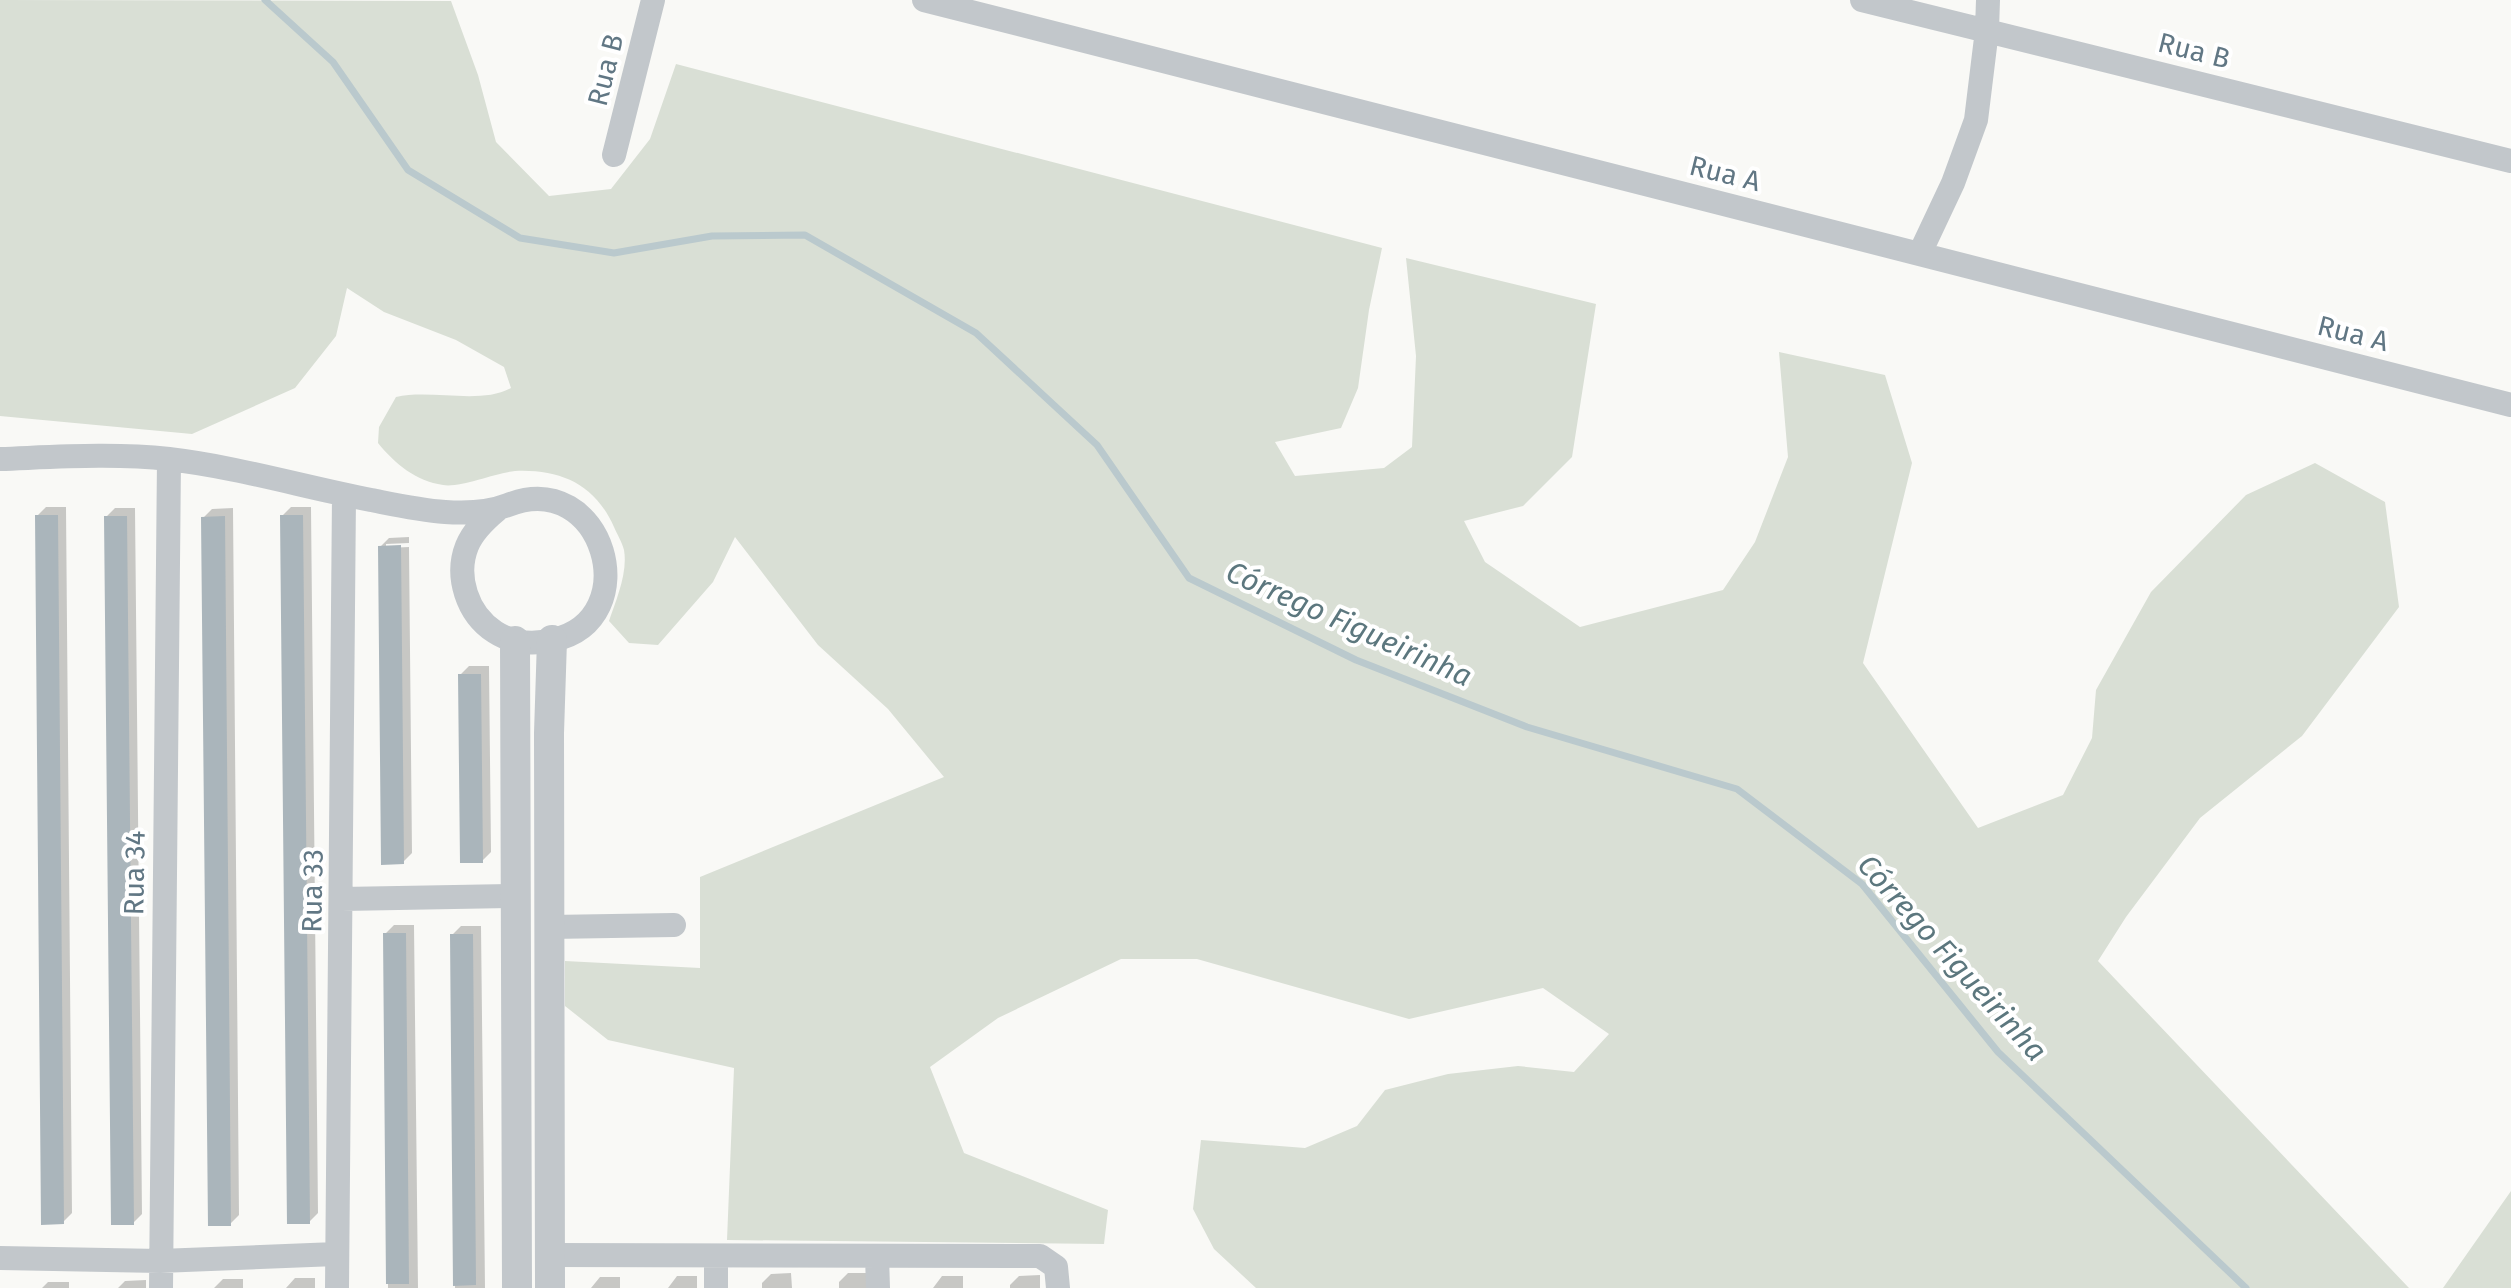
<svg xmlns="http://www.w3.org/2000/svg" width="2511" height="1288" viewBox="0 0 2511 1288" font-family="'Fira Sans',sans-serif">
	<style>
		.green { fill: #d9dfd5 }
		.shadow { fill: #0003 }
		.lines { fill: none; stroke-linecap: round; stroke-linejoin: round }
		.stream { stroke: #bac9cd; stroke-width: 7 }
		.building { fill: #aab5bb }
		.minor { stroke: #c2c7cb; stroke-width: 24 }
		.tertiary { stroke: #c2c7cb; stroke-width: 30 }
		.labels { text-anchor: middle; stroke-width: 8; stroke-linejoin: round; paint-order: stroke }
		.street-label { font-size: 28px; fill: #617784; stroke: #fff }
		.water-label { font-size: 30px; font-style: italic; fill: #5c777e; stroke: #fff }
	</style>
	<rect width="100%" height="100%" fill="#f9f9f6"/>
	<path class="green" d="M0,0L451,1L478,75L496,142L549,196L611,189L650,139L676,64L1382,248L1369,310L1358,388L1341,428L1275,442L1295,476L1384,468L1412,447L1416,356L1406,258L1596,304L1572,457L1523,506L1464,521L1485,562L1580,627L1723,590L1755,542L1788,457L1779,352L1885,375L1912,463L1863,663L1978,828L2063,795L2092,738L2096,690L2151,592L2246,495L2315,463L2385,502L2399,607L2302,736L2200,818L2126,917L2098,961L2409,1288H1256L1214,1249L1193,1209L1201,1140L1305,1148L1357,1126L1385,1090L1448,1074L1518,1066L1574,1072L1609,1034L1543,988L1409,1019L1197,959H1121L998,1018L930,1067L964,1153L1108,1210L1104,1244L727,1240L734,1068L608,1040L565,1006V961L700,968V877L944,777L888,709L818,645L735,537L713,582L658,645L629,643L609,621C616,600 628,573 624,550C622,542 617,534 614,527C595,484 560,469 515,471C495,473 460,488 443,485C416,481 395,464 378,443L379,427L396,397C431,389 481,405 511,388L504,367L456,340L384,312L347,288L336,336L295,388L192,434L0,416Z
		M2511,1191V1288H2443Z"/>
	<path class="shadow" d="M46,507H66L72,1213L63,1222L37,516Z
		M291,507H311L318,1213L309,1222L282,516Z
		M115,508H135L142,1214L133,1223L106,517Z
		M233,508L239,1215L230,1224L203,518L212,509Z
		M409,537V543L386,544V548L409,547L412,853L403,862L380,547L389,538Z
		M469,666H489L491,852L482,861L460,675Z
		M394,925H414L418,1288H388L385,934Z
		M461,926H481L485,1288H455L452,935Z
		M791,1273L792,1288H762V1283L771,1274Z
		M848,1273H868L869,1288H839V1282Z
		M1040,1275V1288H1010V1285L1019,1276Z
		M677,1276H697V1288H668Z
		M942,1276H963V1288H933Z
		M600,1277H620V1288H591Z
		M295,1278H315V1288H286Z
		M223,1279H243V1288H214Z
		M146,1280V1288H118L125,1281Z
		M48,1282H69V1288H42Z"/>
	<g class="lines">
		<path class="stream" d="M265,0L333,62L408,170L520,238L614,253L712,236L805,235L976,333L1097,445L1189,578L1356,660L1527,727L1737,789L1862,884L1998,1052L2246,1288"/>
	</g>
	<path class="building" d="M35,515H58L64,1224L41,1225Z
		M280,515H303L310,1224H287Z
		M104,516H127L134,1225H111Z
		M225,516L231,1226H208L201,517Z
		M401,545L404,864L381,865L378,546Z
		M458,674H481L483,863H460Z
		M383,933H406L409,1284H386Z
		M450,934H473L476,1285L453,1286Z"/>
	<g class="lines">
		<path class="minor" d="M924,0L2511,405
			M1862,0L2511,161
			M614,155L653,0
			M1920,253L1953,183L1976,120L1987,30L1988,0
			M0,459C56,457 113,453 169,459C237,467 304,487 371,500C412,508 467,521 508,505C604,467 647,620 553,640C533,645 512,643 495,632C467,614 455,576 467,546C473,531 485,520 497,510
			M342,899L514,896
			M550,927L674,925
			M550,1255L1040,1256L1056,1267L1058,1288
			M716,1256V1288
			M877,1256L878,1288
			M0,1258L160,1261L336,1254
			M161,1288L169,459
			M337,1288L344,495"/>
		<path class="tertiary" d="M515,641L517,1288
			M550,1288L549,733L552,640"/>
	</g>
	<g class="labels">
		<g class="street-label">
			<text transform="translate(2194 50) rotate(14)" y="10">Rua B</text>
			<text transform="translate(605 70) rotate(-76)" y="10">Rua B</text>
			<text transform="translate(1725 173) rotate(14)" y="10">Rua A</text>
			<text transform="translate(2353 333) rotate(14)" y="10">Rua A</text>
			<text transform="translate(134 873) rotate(-89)" y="10">Rua 34</text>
			<text transform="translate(312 891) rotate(-89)" y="10">Rua 33</text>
		</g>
		<g class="water-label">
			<text transform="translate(1349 624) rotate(24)" y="10">Córrego Figueirinha</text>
			<text transform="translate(1952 958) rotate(48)" y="10">Córrego Figueirinha</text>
		</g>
	</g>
</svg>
